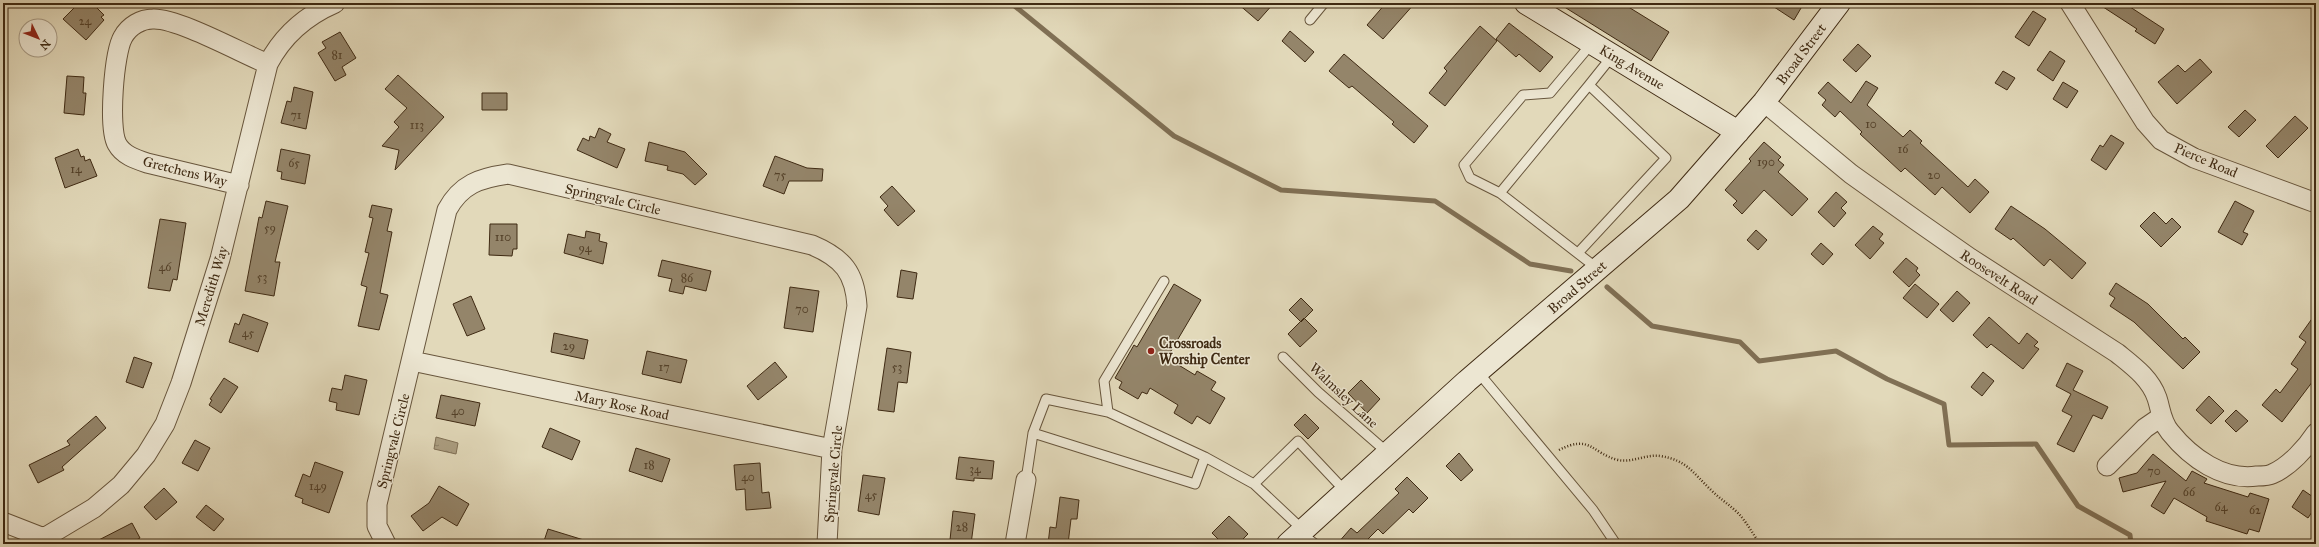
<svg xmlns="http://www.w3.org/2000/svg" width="2319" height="547" viewBox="0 0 2319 547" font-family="'IM FELL Great Primer',serif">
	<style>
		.water { fill: url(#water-ripples); stroke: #807055 }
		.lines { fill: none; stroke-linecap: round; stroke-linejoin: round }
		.stream { stroke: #807055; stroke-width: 5 }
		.building { fill: #94856a; stroke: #3f2a13 }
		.lane-casing { stroke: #68563d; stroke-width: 11 }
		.street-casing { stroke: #68563d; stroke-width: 21 }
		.secondary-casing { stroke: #3f2a13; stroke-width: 24 }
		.path { stroke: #3f2a13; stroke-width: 2.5; stroke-dasharray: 1 2; stroke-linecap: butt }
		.lane { stroke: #ece6d2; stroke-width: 9 }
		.street { stroke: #ece6d2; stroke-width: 19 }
		.secondary { stroke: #ece6d2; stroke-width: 22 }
		.poi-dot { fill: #8f2418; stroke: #ece6d2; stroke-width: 1.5 }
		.labels { text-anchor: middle; stroke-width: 3; stroke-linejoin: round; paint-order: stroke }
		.number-label { font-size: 12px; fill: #544129 }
		.street-label { font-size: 14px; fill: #3f2a13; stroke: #ece6d2 }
		.poi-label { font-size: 14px; font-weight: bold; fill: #3f2a13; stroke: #ece6d2; text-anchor: start }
	</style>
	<defs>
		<pattern id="water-ripples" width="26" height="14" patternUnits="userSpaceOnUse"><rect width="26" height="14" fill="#ab9e81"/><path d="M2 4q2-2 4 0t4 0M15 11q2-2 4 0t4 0" fill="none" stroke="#8d8168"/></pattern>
	</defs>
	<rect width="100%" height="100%" fill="#e2d9ba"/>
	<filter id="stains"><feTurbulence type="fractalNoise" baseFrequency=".005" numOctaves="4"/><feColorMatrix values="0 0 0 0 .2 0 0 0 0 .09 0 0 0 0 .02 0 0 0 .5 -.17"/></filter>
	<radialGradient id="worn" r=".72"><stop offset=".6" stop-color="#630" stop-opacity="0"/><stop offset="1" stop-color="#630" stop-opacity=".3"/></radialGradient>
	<path class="water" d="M436,437L458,443L456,454L434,449Z"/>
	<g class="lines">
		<path class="stream" d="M1011,3L1174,136L1281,190L1435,201L1530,264L1571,271
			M1607,287L1652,326L1740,342L1759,361L1836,351L1887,379L1944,404L1949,445L2036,444L2078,506L2130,535L2131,544"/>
	</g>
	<path class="building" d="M79,3H92L104,15L101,17L104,20L86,40L63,19Z
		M1237,3H1274L1258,21Z
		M1386,3H1415L1383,39L1367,25Z
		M1558,3H1622L1669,32L1651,61Z
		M1768,3H1804L1794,20Z
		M2097,3H2124L2164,29L2155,44L2135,31L2137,29Z
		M2033,11L2046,19L2029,46L2015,37Z
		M1509,23L1553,57L1540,72L1519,54L1516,57L1496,39Z
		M1480,26L1497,41L1445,106L1429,93L1447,71L1444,68Z
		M1290,31L1314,52L1305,62L1282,41Z
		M340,32L356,58L342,67L346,75L335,81L318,53L326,48L322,42Z
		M1858,44L1871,56L1856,72L1843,60Z
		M2050,51L2065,61L2053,81L2037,70Z
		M1344,54L1428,126L1414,143L1392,124L1394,122L1352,86L1349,88L1329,71Z
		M2200,59L2212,72L2177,104L2158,82L2178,65L2185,72Z
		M2003,71L2015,78L2007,90L1995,83Z
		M398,75L444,117L395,170L399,150L382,146L399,127L394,122L407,108L385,89Z
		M67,76L84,77L83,93H86L84,115L64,113Z
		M1866,81L1878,88L1867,105L1903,137L1910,130L1922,141L1920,143L1968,187L1975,179L1989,192L1970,213L1942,187L1935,195L1905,168L1901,172L1860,134L1862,132L1840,111L1835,117L1822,105L1826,100L1818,93L1828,82L1851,103Z
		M2063,82L2078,91L2067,108L2053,99Z
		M294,87L313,92L306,129L281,123L287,101L291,102Z
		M482,93H507V110H482Z
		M2245,110L2256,120L2239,137L2228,127Z
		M2295,116L2308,128L2278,158L2266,146Z
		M599,128L611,134L607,142L625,149L617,168L577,150L583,138L589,141L590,136L595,138Z
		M2111,135L2124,143L2106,170L2091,160L2100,145L2103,147Z
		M649,142L685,152L707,174L695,185L683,174L667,170L668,166L645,161Z
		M1764,142L1781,157L1778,160L1784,165L1778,172L1808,199L1792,216L1764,190L1742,214L1733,205L1737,201L1725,190L1751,161L1749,159Z
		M78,149L81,157L84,156L85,161L90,159L97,176L65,188L55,158Z
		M281,149L310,155L305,184L281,179L282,172L277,171Z
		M775,156L807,168L823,169L822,181H789L784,194L763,186Z
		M892,186L915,211L898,226L884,210L888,206L880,197Z
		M1836,192L1847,202L1841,208L1846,213L1834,227L1818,212Z
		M266,201L288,206L275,262H280L274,296L245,291L259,217L262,218Z
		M2235,201L2254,211L2243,232L2248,234L2242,245L2218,232Z
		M372,205L392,209L387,231L392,232L380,293L388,295L379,330L358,326L367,287L361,285L369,253L365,252L373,218L369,217Z
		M2011,206L2045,229L2086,263L2072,279L2050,259L2044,266L2013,238L2011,240L1995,229Z
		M2154,212L2166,224L2172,218L2181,227L2161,247L2140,226Z
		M160,219L186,223L177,280L173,279L170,291L148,288Z
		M490,224H517V249H513L512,256L489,255Z
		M1873,226L1883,234L1879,239L1884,243L1870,259L1855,245Z
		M1756,230L1767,240L1758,250L1747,240Z
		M586,231L600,234L599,241L607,243L603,264L564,253L568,234L585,238Z
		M1821,243L1833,254L1823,265L1811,254Z
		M1906,258L1918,268L1916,271L1920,275L1909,287L1893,272Z
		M662,260L711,271L706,291L685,286L683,294L669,291L672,279L658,276Z
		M901,270L917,273L913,299L897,297Z
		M2116,283L2148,304L2183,339L2185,337L2200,352L2183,369L2134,322L2110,306L2115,298L2109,294Z
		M1174,284L1201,300L1168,356L1174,359L1172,361L1195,375L1197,371L1216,382L1211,390L1225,398L1210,424L1197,416L1192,424L1174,413L1178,405L1150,388L1147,394L1142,392L1138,399L1119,388L1122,382L1115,378L1134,345L1137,347Z
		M1915,284L1939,304L1927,318L1903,298Z
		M790,287L819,291L813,332L784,328Z
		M1957,291L1970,303L1953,322L1940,310Z
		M471,296L485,329L467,336L453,304Z
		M1301,298L1313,310L1301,322L1289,310Z
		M2316,313V377L2282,422L2262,405L2276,389L2280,393L2298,369L2291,364L2306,342L2299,337Z
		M243,314L268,323L258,352L229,342L235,323L239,325Z
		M1989,317L2019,344L2027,333L2038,342L2034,346L2039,349L2023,369L1991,344L1987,348L1973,335Z
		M1304,318L1317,331L1300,347L1288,334Z
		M554,333L588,340L584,359L551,352Z
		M887,348L911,352L907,383L898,382L894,412L878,410Z
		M647,351L687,360L681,383L642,374Z
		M134,357L152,363L143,388L126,382Z
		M775,362L787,377L758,400L747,386Z
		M2067,363L2083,371L2073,390L2108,407L2102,419L2093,415L2074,452L2057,444L2072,416L2062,411L2071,394L2056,386Z
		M1983,372L1994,381L1982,396L1971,387Z
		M345,375L367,380L359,415L336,410L337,403L329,401L332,388L342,390Z
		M224,378L238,387L221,413L209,405L212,400L210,399Z
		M1361,380L1380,399L1367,413L1348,393Z
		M441,395L480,403L475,426L436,418Z
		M2209,396L2224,411L2211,424L2196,410Z
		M2236,410L2248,421L2236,432L2225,421Z
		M1305,414L1319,428L1308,439L1294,425Z
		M96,416L106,428L62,467L64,470L38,483L29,465L70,445L67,441Z
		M550,428L580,441L572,460L542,447Z
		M195,440L210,448L198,471L182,463Z
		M636,448L670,459L662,482L629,471Z
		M1459,453L1473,470L1461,481L1446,466Z
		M2153,454L2186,481L2192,471L2207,479L2204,483L2248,497L2250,493L2269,499L2259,532L2249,529L2247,534L2206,521L2207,517L2174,498L2164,514L2151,506L2166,481L2123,492L2119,478L2137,473Z
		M959,457L994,461L992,479L974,478V481L956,479Z
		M315,462L343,472L329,513L302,503L303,499L295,496L303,474L310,477Z
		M760,463L762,493L769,492L771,508L746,510L745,489L736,490L734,465Z
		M863,475L885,478L879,515L858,511Z
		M1407,477L1428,498L1413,513L1409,509L1383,534L1378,529L1366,541L1370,544H1337L1351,528L1357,533L1399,493L1395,489Z
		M439,486L469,504L457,526L442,517L423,531L411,516L429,503Z
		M164,488L177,502L156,520L144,507Z
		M2303,490L2316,499V506L2308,518L2292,507Z
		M1060,497L1079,500L1077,519H1071L1068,544H1048L1050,527L1056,528Z
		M206,505L224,519L214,531L196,517Z
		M953,511L975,514L971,544H958L959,541L950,540Z
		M1229,516L1248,534L1238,544H1223L1212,533Z
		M132,523L140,538L129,544H91Z
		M548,529L587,541V544H543Z"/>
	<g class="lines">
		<g class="lane-casing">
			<path id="lane" d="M1310,20L1324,3
				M1589,85L1613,55
				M1500,193L1470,178L1464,165L1523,95L1550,93L1592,43
				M1578,253L1666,158L1589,85L1500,193L1598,269
				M1283,357L1318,392L1388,453
				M1478,372L1593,510L1616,544
				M1108,412L1104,381L1164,281
				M1205,457L1195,484L1033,433L1046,399L1108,412L1205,457L1254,484L1303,530
				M1026,480L1033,433
				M1254,484L1298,441L1346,492
				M1300,533L1315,544"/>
		</g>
		<g class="street-casing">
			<path id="street" d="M2070,3L2145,122L2161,140L2194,158L2316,203
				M1764,102L1851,174L1917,221L1970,258L2117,353C2133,366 2150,378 2157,398C2161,410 2161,421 2170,432C2191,458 2223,481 2257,476C2262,476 2268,476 2272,474C2289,467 2307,447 2316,433
				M239,185L147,163C135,159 123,155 117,144C108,128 114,52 123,37C129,26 141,19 153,19C178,18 241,53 268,64
				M412,361L832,449
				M2107,466L2145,428L2161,417
				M3,522L44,538
				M41,544L44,538L94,508L121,485L146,455L165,424L181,383L220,259L268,64C283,35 305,16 335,3
				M386,544L377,526V504L447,210C461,184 480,178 508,174L812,245C843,258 855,273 857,306L832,449L827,544
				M1015,544L1026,480"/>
		</g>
		<g class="secondary-casing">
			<path id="secondary" d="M1526,3L1738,132
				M1288,544L1467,381L1679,199L1764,102L1839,3"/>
		</g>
		<path class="path" d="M1559,450C1591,434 1591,453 1618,460C1632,463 1646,454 1660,456C1687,460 1693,473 1711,490C1720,499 1730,505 1739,514C1747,523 1753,534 1760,544"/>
		<use href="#lane" class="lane"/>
		<use href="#street" class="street"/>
		<use href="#secondary" class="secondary"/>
	</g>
	<circle class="poi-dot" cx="1151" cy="351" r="4"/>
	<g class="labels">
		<g class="number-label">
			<text x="85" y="25">24</text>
			<text x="337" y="59">81</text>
			<text x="296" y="119">71</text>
			<text x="1871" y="128">10</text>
			<text x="417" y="129">113</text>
			<text x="1903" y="153">16</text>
			<text x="1766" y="166">190</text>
			<text x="294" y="167">65</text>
			<text x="76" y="173">14</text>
			<text x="780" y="179">75</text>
			<text x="1934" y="179">20</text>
			<text x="270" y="232">59</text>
			<text x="503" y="241">110</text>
			<text x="585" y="252">94</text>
			<text x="165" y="271">46</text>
			<text x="262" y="281">53</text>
			<text x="687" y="282">86</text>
			<text x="802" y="313">70</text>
			<text x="248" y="337">45</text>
			<text x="569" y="350">29</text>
			<text x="664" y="371">17</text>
			<text x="897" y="371">53</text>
			<text x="458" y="415">40</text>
			<text x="649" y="469">18</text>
			<text x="975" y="473">34</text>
			<text x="2154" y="475">70</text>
			<text x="748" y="481">40</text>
			<text x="318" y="490">149</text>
			<text x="2189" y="496">66</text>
			<text x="871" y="499">45</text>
			<text x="2221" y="511">64</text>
			<text x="2255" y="514">62</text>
			<text x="962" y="531">28</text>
		</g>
		<g class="street-label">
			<text transform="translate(1801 54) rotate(-53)" y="5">Broad Street</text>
			<text transform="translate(1632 67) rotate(31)" y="5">King Avenue</text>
			<text transform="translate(2206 160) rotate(23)" y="5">Pierce Road</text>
			<text transform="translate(185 171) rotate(14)" y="5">Gretchens Way</text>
			<text transform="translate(613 199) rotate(13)" y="5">Springvale Circle</text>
			<text transform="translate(1999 277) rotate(33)" y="5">Roosevelt Road</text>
			<text transform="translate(211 286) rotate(-73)" y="5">Meredith Way</text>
			<text transform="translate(1577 287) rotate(-41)" y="5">Broad Street</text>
			<text transform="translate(1344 395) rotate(43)" y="5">Walmsley Lane</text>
			<text transform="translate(622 405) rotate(12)" y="5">Mary Rose Road</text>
			<text transform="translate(393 441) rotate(-76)" y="5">Springvale Circle</text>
			<text transform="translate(833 474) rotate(-85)" y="5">Springvale Circle</text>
		</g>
		<g class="poi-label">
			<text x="1159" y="348">Crossroads<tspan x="1159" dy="16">Worship Center</tspan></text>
		</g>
	</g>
	<rect width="2319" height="547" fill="none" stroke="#e2d9ba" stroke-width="16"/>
	<rect x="4" y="4" width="2311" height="539" fill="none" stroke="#3f2a13" stroke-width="2"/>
	<rect x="8" y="8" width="2303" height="531" fill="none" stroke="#3f2a13"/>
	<g transform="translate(38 38) rotate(133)"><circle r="19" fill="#ece6d2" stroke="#a79b86"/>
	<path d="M0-3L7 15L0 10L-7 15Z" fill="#8f2418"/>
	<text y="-6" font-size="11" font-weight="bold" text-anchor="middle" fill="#3f2a13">N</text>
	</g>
	<rect width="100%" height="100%" filter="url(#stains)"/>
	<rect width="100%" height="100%" fill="url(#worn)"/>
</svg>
